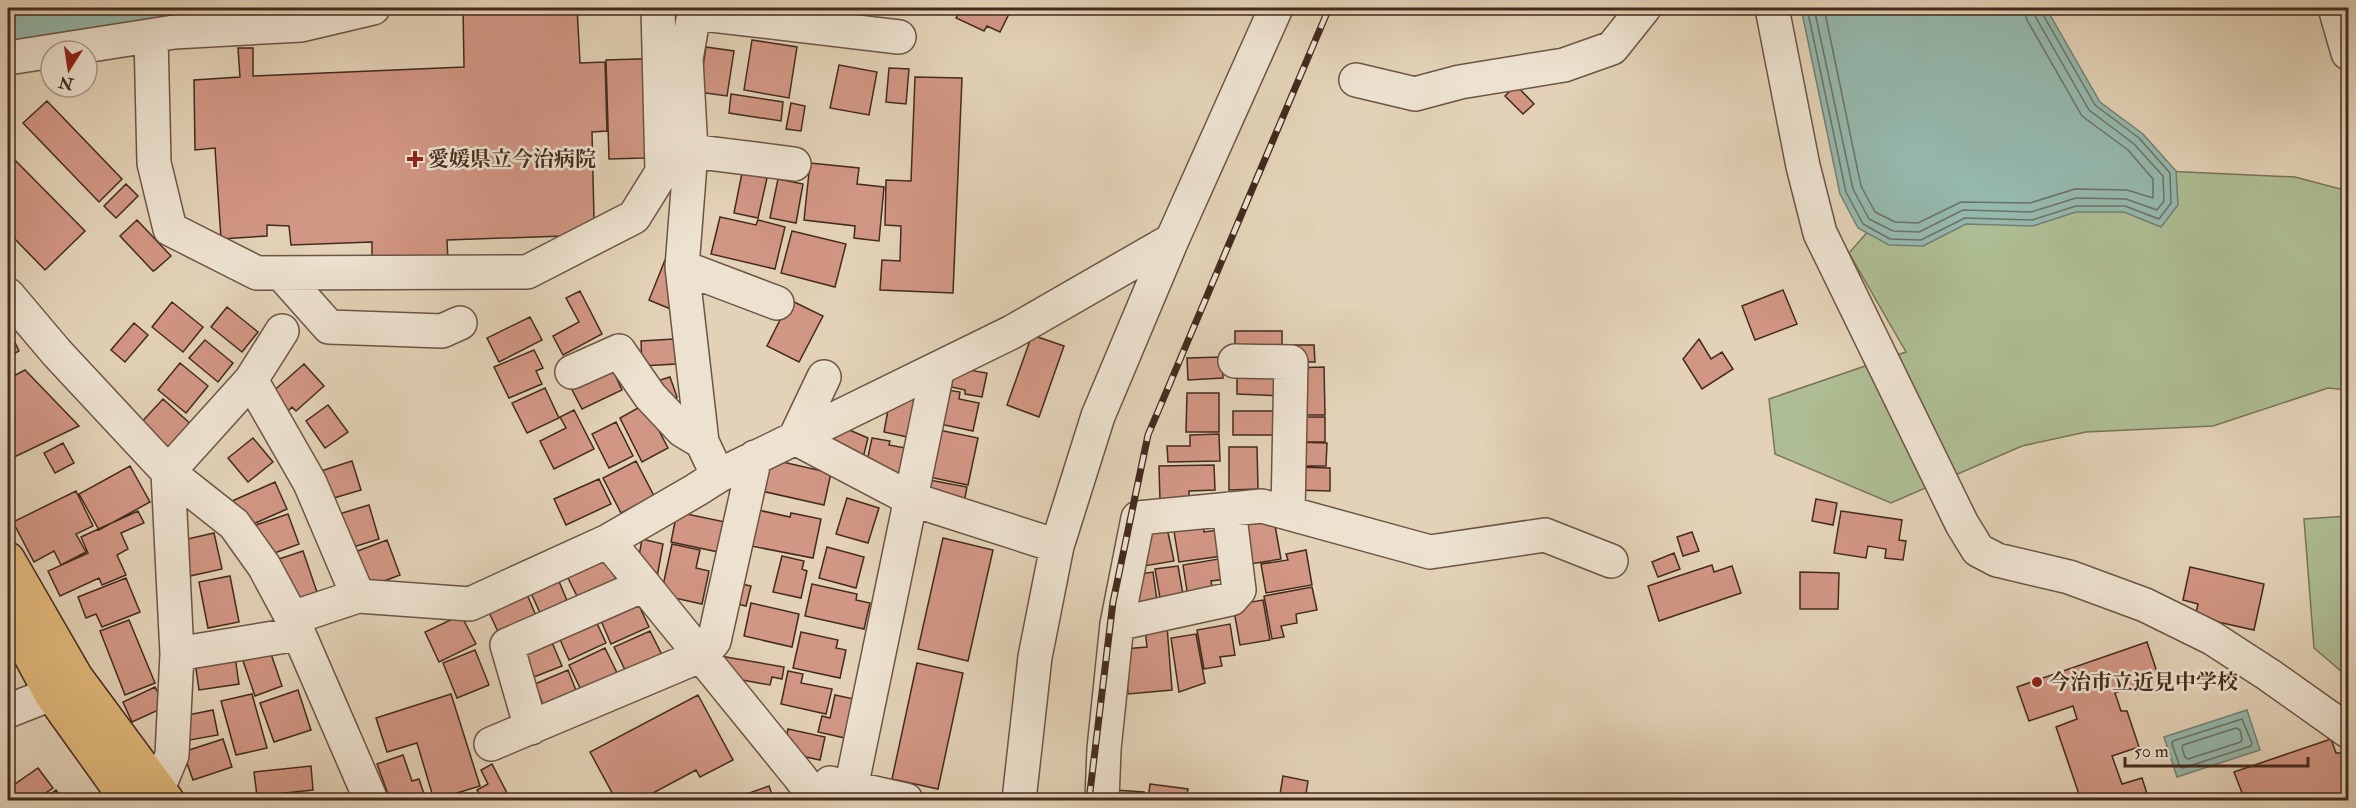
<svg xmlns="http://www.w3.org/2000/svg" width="2356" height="808" viewBox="0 0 2356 808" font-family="'IM FELL Double Pica','Noto Serif JP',serif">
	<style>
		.green { fill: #aebd93; stroke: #797458; stroke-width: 1.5 }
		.water { fill: #95b8ad; stroke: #758073; stroke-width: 1.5 }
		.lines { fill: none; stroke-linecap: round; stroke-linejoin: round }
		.shore { stroke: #6c7265; stroke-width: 1.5 }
		.river { stroke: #95b8ad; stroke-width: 44 }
		.building { fill: #d29684; stroke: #442b1d; stroke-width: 1.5 }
		.minor-casing { stroke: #6c5544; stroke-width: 36 }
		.highway-casing { stroke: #442b1d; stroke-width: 36 }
		.minor { stroke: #ede2d0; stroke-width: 33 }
		.highway { stroke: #e2b97c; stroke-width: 33 }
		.rail-casing { stroke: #442b1d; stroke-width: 7 }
		.rail { stroke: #ede2d0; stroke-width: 4.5; stroke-dasharray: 14; stroke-linecap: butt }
		.poi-dot { fill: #8f2418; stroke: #ede2d0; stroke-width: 2 }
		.labels { text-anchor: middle; stroke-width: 5; stroke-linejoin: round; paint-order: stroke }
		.poi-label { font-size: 21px; font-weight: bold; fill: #442b1d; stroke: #ede2d0; text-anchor: start }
	</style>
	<rect width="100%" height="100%" fill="#e3d2b7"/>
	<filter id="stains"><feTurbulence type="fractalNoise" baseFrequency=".00333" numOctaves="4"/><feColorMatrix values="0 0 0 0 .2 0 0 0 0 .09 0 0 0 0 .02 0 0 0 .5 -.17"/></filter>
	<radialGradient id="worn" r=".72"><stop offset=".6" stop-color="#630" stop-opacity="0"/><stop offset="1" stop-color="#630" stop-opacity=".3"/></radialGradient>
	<path class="green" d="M2142,170L2295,177L2348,191V390L2328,388L2213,426L2086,432L2022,446L1891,503L1775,454L1769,399L1906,352L1849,253L1884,213Z
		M2348,516V677L2314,648L2304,519Z"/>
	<path class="water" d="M1801,8H2046L2100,102L2143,134L2176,171L2178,205L2161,227L2124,212H2076L2033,226L1966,224L1923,246L1889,245L1858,228L1840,194Z
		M2247,710L2260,750L2177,777L2164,737Z"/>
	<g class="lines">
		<path class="shore" d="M1807,8L1846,192L1863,224L1890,239L1921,240L1965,218L2032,220L2076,206H2125L2159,219L2171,203L2170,173L2139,138L2095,105L2042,13L2041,8
			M1814,8L1853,189L1869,219L1893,231L1919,232L1963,210L2031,212L2076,198L2126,199L2157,210L2164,201L2163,176L2134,144L2089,110L2035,16L2034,8
			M1824,8L1861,186L1875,212L1895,222L1918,223L1961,202L2030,203L2075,189L2127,190L2153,198V179L2128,150L2082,116L2027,20L2024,8
			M2242,719L2252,743L2251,746L2183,768L2180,767L2172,744L2173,741Z
			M2236,728L2240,730L2242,739L2241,742L2188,759L2185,757L2182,748L2183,745Z"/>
		<path class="river" d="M8,26L82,21L150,8"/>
	</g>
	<path class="building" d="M29,8H74L28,12Z
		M463,8H577L580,63L605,62L607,131L592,132L594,220L591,235L447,240L448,262L372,263V242L291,245L289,226L267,225V236L221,239L215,148L195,150L194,80L240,77L238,48H253V76L464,67Z
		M957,8H1012L1000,32L987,26L984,31L956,18L961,9Z
		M752,40L797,47L789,98L744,90Z
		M706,47L734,51L727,96L699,92Z
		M669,58L645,158L609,159L606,60Z
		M839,65L877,72L869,115L830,108Z
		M889,68L909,69L906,104L886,102Z
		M915,77L962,78L953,293L880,290L882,260L900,261L901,226L885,225L886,180L911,181Z
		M1516,85L1534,104L1523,114L1505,96Z
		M731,94L783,102L781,121L729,113Z
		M47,101L122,179L99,202L23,123Z
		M791,103L805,106L801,131L786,129Z
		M8,153L85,231L45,270L8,232Z
		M810,163L859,168L857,184L884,187L879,241L854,238L855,226L804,220Z
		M742,173L767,178L758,218L734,213Z
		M778,179L803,184L796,223L770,218Z
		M126,184L138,196L116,218L104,206Z
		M720,217L756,225L758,220L785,227L775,269L711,254Z
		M137,220L171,256L155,270L153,271L120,236Z
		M792,231L846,244L835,287L781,273Z
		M665,260H669L673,310L649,300Z
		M1783,290L1797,324L1755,340L1742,306Z
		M580,291L602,334L563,355L553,336L579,322L566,298Z
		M790,300L823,316L799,362L767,346Z
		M172,302L203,327L183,352L152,327Z
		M227,307L258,332L242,352L211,327Z
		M530,317L542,340L499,362L487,338Z
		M134,323L148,335L125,362L111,350Z
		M8,328L19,351L8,357Z
		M1235,331H1282V356L1235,357Z
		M1032,335L1064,346L1039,417L1007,405Z
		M674,339L676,364L642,366L641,341Z
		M1699,339L1711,359L1722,352L1733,369L1702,389L1683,359Z
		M205,340L233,363L218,382L189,358Z
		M1294,345H1314L1315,362H1294Z
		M534,350L543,368L536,371L542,384L509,398L494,367Z
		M1222,357L1223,378L1188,380L1187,358Z
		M609,362L622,390L582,409L568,382Z
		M180,363L208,386L186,413L158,390Z
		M304,364L324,386L296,411L292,407L287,412L270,394Z
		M1237,365L1284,366V396L1237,394Z
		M950,367L987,373L982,397L965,394V390L947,386Z
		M1324,367L1325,415H1294L1293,368Z
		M25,370L79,426L8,460V379Z
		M670,377L677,397L661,403L654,382Z
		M545,388L559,418L527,433L512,403Z
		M942,389L960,392L959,399L979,403L973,431L935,423Z
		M1187,393H1219V432H1186Z
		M920,396L912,438L884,432L890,399Z
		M163,399L194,427L169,456L137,427Z
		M645,404L668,448L642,462L620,418Z
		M328,405L348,432L325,448L306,421Z
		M574,410L594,449L554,469L540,441L566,428L560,417Z
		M1233,411H1281V435H1233Z
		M1300,417H1325V442H1299Z
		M616,422L633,456L609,468L592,434Z
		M833,423L868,438L861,466L827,451Z
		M934,429L978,438L968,485L924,476Z
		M1219,434L1220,461L1168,462L1167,446H1190V435Z
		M253,438L273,462L248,482L228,458Z
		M872,438L890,441L889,445L911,449L904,483L865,471Z
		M1296,442L1327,443L1326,466H1296Z
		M63,443L74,463L55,473L44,453Z
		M1229,447H1257L1258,489L1229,490Z
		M765,458L831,473L824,505L757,490Z
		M352,461L361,490L327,500L318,472Z
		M636,461L654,496L621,513L603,478Z
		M1214,465L1215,490L1189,491V501H1160L1159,466Z
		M130,466L150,502L99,530L79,494Z
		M1294,467L1330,468V491L1294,490Z
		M599,479L611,504L566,525L554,499Z
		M924,479L967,487L963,508L921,495Z
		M275,482L287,509L242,529L230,502Z
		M76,491L93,526L76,534L86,552L61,565L54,551L34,562L13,522Z
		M847,498L879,508L868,543L836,534Z
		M1816,499L1837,503L1833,525L1812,521Z
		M369,505L379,539L350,548L339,514Z
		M758,510L790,517L791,513L821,519L813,558L751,546Z
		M138,511L144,523L121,533L128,549L117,555L126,575L102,585L99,578L60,596L48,571L88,553L81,537Z
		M1841,511L1902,520L1899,540L1906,541L1903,560L1885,558L1886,549L1868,546L1866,558L1834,553Z
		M677,512L730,523L723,553L671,542Z
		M288,514L299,544L261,558L250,527Z
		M1274,520L1281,559L1244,565L1237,526Z
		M1203,521L1204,532L1218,530L1222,556L1179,562L1173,525Z
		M1167,528L1174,561L1144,566L1138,534Z
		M1692,532L1699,551L1683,556L1677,537Z
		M214,533L222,569L190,576L183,540Z
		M943,538L993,550L968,661L918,649Z
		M642,539L663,544L657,577L636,573Z
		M387,540L400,575L368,587L355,552Z
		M672,544L700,550L696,568L709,571L702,604L661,595Z
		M827,547L864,557L856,588L819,578Z
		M1306,550L1312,585L1266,593L1261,564L1288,560L1286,554Z
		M303,551L317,592L286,602L273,561Z
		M1674,553L1680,569L1658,577L1652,562Z
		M782,556L804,561L802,569L807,571L801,598L773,592Z
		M605,557L618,584L580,602L567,576Z
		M1224,558L1227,579L1211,581L1213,593L1188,597L1183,565Z
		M1712,565L1714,572L1732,566L1741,593L1659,621L1648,586Z
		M1178,566L1184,600L1161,604L1155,569Z
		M2190,567L2264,584L2254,630L2195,617L2198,604L2183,600Z
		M1153,572L1158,608L1133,612L1128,576Z
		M1800,572L1839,573L1838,609H1800Z
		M230,576L239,622L208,628L199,582Z
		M126,578L140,612L102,627L96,614L86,618L78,597Z
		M558,579L568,603L541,615L530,591Z
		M733,582L751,586L746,606L729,602Z
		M812,584L857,594L856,600L870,603L864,629L805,616Z
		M1312,587L1317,610L1296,614L1297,623L1281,626L1284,637L1272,639L1264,596Z
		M526,592L537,618L499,634L487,608Z
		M636,599L649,627L611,644L599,616Z
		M1263,600L1270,640L1240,645L1233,605Z
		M751,603L799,614L792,647L744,636Z
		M461,615L476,644L439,662L425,632Z
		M595,619L606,643L569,660L558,635Z
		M129,620L155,683L125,695L100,631Z
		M1230,624L1235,655L1220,657L1222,666L1204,669L1197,630Z
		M1167,626L1172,690L1128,694L1124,649L1147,647L1145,628Z
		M650,631L663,657L627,674L614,647Z
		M801,632L838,640L836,648L846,650L840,678L793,668Z
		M1196,634L1205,683L1179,692L1171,638Z
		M551,640L562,666L526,680L515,655Z
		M2147,642L2159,678L2115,693L2121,711H2127L2139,747L2112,756L2122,784L2142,778L2149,800H2081L2056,727L2077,719L2073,706L2029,721L2017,687Z
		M605,648L620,679L584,696L569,665Z
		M475,650L489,685L457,698L443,663Z
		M270,651L282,686L255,696L243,661Z
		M720,656L784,667L782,679L772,677L770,685L726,677Z
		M235,657L239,684L199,690L195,662Z
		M917,663L963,673L938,789L892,779Z
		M568,670L579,698L546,712L535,684Z
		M788,671L803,674L801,683L832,689L826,714L781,704Z
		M155,687L165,707L132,722L123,702Z
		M298,690L311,730L274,742L260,703Z
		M252,694L267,748L236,755L221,701Z
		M451,694L480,786L434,800L417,743L387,752L376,718Z
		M698,695L733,760L700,777L696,770L640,800H616L590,752Z
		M835,695L854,699L845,738L818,732L822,716L830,718Z
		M213,710L218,735L184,741L178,717Z
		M788,729L825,737L820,760L783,752Z
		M223,739L232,767L193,780L183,752Z
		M2331,739L2336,753H2345L2348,765V800H2237L2244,798L2234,772Z
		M403,755L412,781L419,779L426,800H380L379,798L388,794L377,764Z
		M492,764L507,793L492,800H482L477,790L488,784L481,770Z
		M311,766L313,790L257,796L254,772Z
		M38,768L53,788L35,800H8V789Z
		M1283,776L1308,781L1305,800H1279Z
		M1150,784L1188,789L1186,800H1148Z
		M769,786L774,800H730Z
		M56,790L63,800H42Z
		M1115,790L1144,792V800H1114Z
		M472,793L475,800H454Z"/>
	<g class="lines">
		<g class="minor-casing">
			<path id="minor" d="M695,8L686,59L691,151L682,267L702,442L718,476
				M1772,8L1803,166L1820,233L1962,524L1978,550L1997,560L2069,577L2145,605L2212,638L2269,675L2348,731
				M2335,8L2348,53
				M694,13L899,37
				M151,36L154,163L170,229L257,273L527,272L634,217L662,172L658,8
				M8,58L174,32L301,25L373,8
				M1356,80L1415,94L1460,82L1564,65L1612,48L1644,8
				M691,151L794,164
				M682,267L777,303
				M281,273L329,327L442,331L460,323
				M8,295L57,353L168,472L234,524L264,566L292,618L371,800
				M1235,361L1291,362L1288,513
				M572,372L619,351L650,396L682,430L702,442
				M824,377L795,438L911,499L1057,546
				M251,380L282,331
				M608,541L799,776L809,789L811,800
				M292,618L358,596L470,604L608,541L696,490L718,476L1012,332L1172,240
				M1117,624L1231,599L1239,590L1229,509
				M177,654L298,634
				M8,711L51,694L75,678
				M531,728L507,645L644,585
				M491,744L702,655L714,641L755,457
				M830,783L906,800
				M851,788L936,377
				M135,798L158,789L172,755L177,654L168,472L251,380L310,483L358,596
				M1019,800L1035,657L1057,546L1098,416L1172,240L1276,8
				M1102,800L1104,749L1117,624L1138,518L1262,506L1430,552L1545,535L1611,561"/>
		</g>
		<g class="highway-casing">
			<path id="highway" d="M8,559L76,677L167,800
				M8,614L51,694L127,800"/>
		</g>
		<use href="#minor" class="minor"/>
		<use href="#highway" class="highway"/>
		<g class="rail-casing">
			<path id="rail" d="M1089,800L1113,602L1148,435L1329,8"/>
		</g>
		<use href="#rail" class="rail"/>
	</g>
	<g class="poi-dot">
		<path d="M412 150h6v6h6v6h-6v6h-6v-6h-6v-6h6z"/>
		<circle cx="2037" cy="682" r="6"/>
	</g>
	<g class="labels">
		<g class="poi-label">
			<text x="428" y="166">愛媛県立今治病院</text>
			<text x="2049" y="689">今治市立近見中学校</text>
		</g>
	</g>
	<rect width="2356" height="808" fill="none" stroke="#e3d2b7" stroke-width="30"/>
	<rect x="9" y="9" width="2338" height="790" fill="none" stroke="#442b1d" stroke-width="3"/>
	<rect x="15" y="15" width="2326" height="778" fill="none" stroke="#442b1d" stroke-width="1.5"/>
	<g transform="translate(69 69) rotate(192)"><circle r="28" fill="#ede2d0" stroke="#a99988" stroke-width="1.5"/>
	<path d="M0-4.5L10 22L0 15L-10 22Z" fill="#8f2418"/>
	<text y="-9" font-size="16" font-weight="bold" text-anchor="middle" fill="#442b1d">N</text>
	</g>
	<path d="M2125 757v9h183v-9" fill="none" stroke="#442b1d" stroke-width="3"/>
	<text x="2134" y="757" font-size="18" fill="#442b1d" stroke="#ede2d0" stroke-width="4.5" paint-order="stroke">50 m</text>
	<rect width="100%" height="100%" filter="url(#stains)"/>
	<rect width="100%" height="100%" fill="url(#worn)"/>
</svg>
